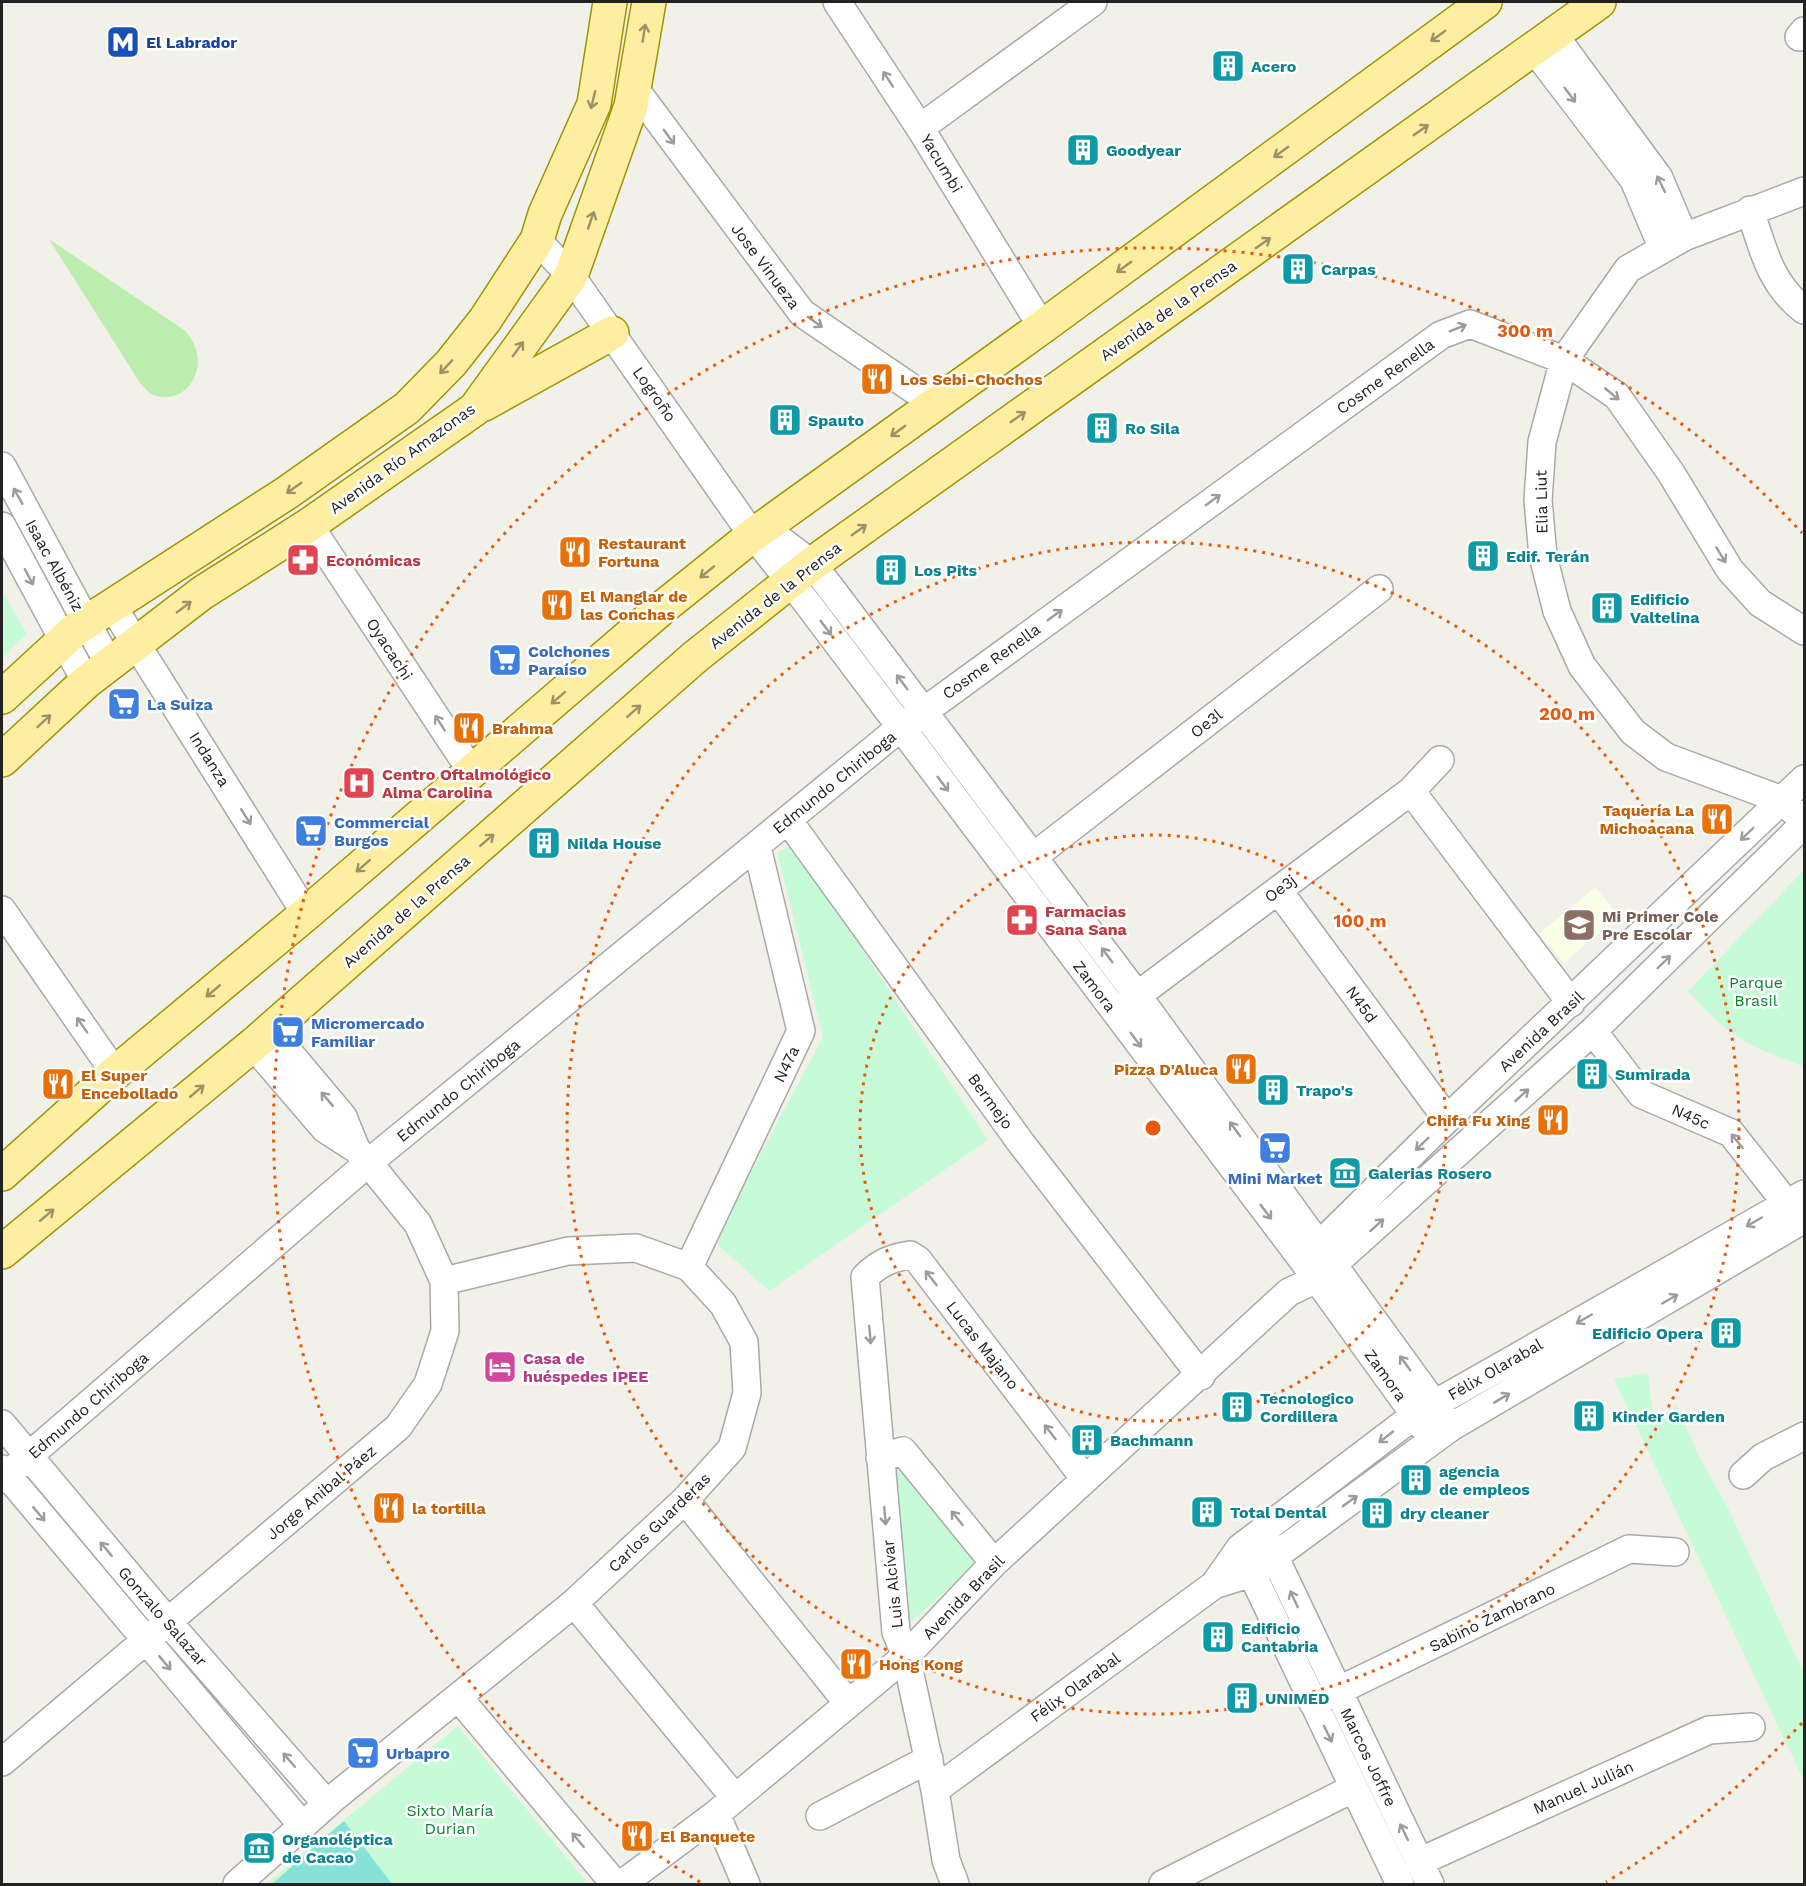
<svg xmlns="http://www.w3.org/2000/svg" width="1806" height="1886" viewBox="0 0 1806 1886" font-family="'Work Sans',sans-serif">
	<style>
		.education { fill: #f8ffe5 }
		.grass { fill: #bdecaf }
		.park { fill: #c7fbd8 }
		.pitch { fill: #86e2d6 }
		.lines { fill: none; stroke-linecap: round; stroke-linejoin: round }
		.minor-casing { stroke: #a9a9a9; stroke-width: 30 }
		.major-casing { stroke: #a09400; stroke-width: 36 }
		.minor { stroke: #fff; stroke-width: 27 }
		.major { stroke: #feeea2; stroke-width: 33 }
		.oneway { stroke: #9b9268 }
		.oneway2 { stroke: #9c9c9c }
		.ring { fill: none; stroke: #e8590c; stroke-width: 3; stroke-dasharray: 3 6 }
		.labels { text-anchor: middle; stroke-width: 5; stroke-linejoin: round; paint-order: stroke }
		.transit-label { font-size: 16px; font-weight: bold; fill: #164399; stroke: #fff; text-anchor: start }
		.culture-label { font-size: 16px; font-weight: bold; fill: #0d838f; stroke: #fff; text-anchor: start }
		.street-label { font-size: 16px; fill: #222; stroke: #fff }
		.food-label { font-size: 16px; font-weight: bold; fill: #c56008; stroke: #fff; text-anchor: start }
		.health-label { font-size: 16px; font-weight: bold; fill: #be3a42; stroke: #fff; text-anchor: start }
		.shop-label { font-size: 16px; font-weight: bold; fill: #366cbe; stroke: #fff; text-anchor: start }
		.education-label { font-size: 16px; font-weight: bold; fill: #785e54; stroke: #fff; text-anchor: start }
		.park-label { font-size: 16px; fill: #0a8634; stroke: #fff }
		.hotel-label { font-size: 16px; font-weight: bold; fill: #b23c85; stroke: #fff; text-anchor: start }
		.centre { fill: #e8590c; stroke: #fff; stroke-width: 3 }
		.ring-label { font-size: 18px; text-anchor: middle; font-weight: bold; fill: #e8590c; stroke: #fff; stroke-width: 5; stroke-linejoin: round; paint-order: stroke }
	</style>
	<rect width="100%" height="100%" fill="#f2f1e9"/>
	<path class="education" d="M1595,887L1619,916L1564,963L1539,934Z"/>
	<path class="grass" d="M49,239L184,330C215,360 189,408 154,395C149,394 144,387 140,383Z"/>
	<path class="park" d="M2,591L27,634L2,658Z
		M793,845L988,1140L769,1291L714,1241L823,1037L777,852Z
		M1804,870V1066C1750,1048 1726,1035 1688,991Z
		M1648,1373L1654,1422L1677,1406L1698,1454L1730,1512L1804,1674V1781L1614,1379Z
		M897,1465L978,1561L906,1627Z
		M458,1726L586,1881L582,1884H266Z"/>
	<path class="pitch" d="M344,1821L392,1884H272Z"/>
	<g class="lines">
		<g class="minor-casing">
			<path id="minor" d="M837,2L920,128L1042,327
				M1554,35L1659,178L1684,237
				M1799,37L1804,31
				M1534,49L1634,180L1663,249
				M635,89L802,313L935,404
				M920,128L1093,2
				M1804,191L1684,237L1628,269L1564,360L1542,442L1538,500L1543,556L1557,611L1582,666L1633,732L1666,757L1782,800L1804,821
				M1750,210C1763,249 1770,284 1804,310
				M537,240L571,276L744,523L808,604L1317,1279L1433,1440
				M2,466L109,664
				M309,525L472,772
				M2,526L86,682
				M753,535L775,536L812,564L833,591L1137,995L1451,1427
				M111,604L306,914
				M1411,791L1571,1003
				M788,820L1021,1143L1201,1376
				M1033,857L1379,589
				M1278,890L1447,1119
				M2,910L115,1073
				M1123,1006L1411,791L1440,760
				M270,1030L343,1117L356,1149
				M1593,1031L1641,1094L1731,1133L1787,1204
				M1308,1256L1447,1119L1804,779
				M689,1267L801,1031L757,847
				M2,1424L168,1622L327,1804
				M880,1458L903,1451L994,1563
				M2,1469L302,1825
				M1743,1475L1763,1457L1804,1436
				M2,1479L368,1163L890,736L1441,335L1470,324L1564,360L1617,396L1671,473L1730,570L1760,603L1804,631
				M685,1500L848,1703
				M1267,1541L1430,1884
				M1244,1557L1400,1884
				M1214,1585L1252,1573L1451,1427L1804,1219
				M574,1603L735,1798
				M458,1697L615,1884
				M1313,1703L1629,1549L1675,1552
				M2,1762L398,1427L428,1384L445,1331L444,1281L418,1224L376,1172L356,1149L325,1129L253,1045
				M935,1790L1214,1585L1240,1548L1415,1415L1804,1194
				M716,1814L746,1884
				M820,1816L929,1759
				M1419,1862L1709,1730L1751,1727
				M237,1884L336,1796L574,1603L685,1500L732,1448L747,1393L744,1342L723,1304L689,1267L636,1248L568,1251L444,1281
				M622,1884L716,1814L906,1656L994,1563L1289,1292L1317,1279L1593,1031L1804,824
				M955,1884L946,1860L935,1790L906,1656L896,1632L865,1277C879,1263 891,1258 910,1255L918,1260L1085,1479
				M1163,1884L1354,1788"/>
		</g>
		<g class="major-casing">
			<path id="major" d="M484,404L612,333
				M2,697L76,629L288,492L407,408L451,363L485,320L537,240L545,214L594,104L610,2
				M2,760L86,682L202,593L309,525L475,409L571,276L631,106L649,2
				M2,1174L115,1073L306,914L662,608L753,535L1042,327L1485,2
				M2,1252L253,1045L695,657L812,564L1599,2"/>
		</g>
		<use href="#minor" class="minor"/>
		<use href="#major" class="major"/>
	</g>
	<defs><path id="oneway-shaft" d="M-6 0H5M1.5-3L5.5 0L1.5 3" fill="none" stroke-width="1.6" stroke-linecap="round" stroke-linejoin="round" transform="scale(1.5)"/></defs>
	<g class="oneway">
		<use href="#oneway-shaft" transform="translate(644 33) rotate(-81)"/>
		<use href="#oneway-shaft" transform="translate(1438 36) rotate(144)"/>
		<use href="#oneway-shaft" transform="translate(593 100) rotate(104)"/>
		<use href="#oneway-shaft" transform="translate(1421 130) rotate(-35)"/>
		<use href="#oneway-shaft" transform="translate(1281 152) rotate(144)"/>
		<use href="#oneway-shaft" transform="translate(591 220) rotate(-71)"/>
		<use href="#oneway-shaft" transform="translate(1263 243) rotate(-35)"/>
		<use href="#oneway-shaft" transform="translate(1124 267) rotate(144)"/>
		<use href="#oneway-shaft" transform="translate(518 349) rotate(-54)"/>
		<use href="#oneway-shaft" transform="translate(446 367) rotate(133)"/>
		<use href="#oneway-shaft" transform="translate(1018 417) rotate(-35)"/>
		<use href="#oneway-shaft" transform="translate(898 431) rotate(144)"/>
		<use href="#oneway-shaft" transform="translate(294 488) rotate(145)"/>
		<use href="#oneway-shaft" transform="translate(859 530) rotate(-35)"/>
		<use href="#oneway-shaft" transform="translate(707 572) rotate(141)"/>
		<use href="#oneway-shaft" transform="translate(184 607) rotate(-37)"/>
		<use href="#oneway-shaft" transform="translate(558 698) rotate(139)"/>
		<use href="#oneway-shaft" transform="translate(634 711) rotate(-41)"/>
		<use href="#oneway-shaft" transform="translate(44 721) rotate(-43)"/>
		<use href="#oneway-shaft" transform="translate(487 840) rotate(-41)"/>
		<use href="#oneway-shaft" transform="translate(363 866) rotate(139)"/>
		<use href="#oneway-shaft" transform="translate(213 991) rotate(140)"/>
		<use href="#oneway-shaft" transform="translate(197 1091) rotate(-40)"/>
		<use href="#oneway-shaft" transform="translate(47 1215) rotate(-40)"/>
	</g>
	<g class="oneway2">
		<use href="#oneway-shaft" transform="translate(888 79) rotate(-123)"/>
		<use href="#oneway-shaft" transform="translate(1570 95) rotate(53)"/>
		<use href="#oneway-shaft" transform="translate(669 137) rotate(54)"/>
		<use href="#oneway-shaft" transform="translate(1661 184) rotate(-116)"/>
		<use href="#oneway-shaft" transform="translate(815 322) rotate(35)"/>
		<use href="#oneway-shaft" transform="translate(1458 328) rotate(-22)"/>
		<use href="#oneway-shaft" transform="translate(1612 394) rotate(40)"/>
		<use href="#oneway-shaft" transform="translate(18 496) rotate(-119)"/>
		<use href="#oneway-shaft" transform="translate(1213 500) rotate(-36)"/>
		<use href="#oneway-shaft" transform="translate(1721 555) rotate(59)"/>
		<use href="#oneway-shaft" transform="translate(29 577) rotate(62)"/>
		<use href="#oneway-shaft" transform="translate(1055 615) rotate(-36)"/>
		<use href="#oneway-shaft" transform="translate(826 628) rotate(53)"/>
		<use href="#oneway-shaft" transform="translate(902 682) rotate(-127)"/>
		<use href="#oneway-shaft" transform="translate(440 723) rotate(-123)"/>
		<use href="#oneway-shaft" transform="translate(943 784) rotate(53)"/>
		<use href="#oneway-shaft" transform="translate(246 817) rotate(58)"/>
		<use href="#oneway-shaft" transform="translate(1747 834) rotate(136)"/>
		<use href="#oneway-shaft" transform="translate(1107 955) rotate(-127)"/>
		<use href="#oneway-shaft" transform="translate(1664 962) rotate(-44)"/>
		<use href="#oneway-shaft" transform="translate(82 1025) rotate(-125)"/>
		<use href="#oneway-shaft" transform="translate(1136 1040) rotate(53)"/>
		<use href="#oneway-shaft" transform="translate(1522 1095) rotate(-42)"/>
		<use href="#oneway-shaft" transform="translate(327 1099) rotate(-130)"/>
		<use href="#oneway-shaft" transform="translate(1235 1129) rotate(-126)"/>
		<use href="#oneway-shaft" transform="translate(1737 1141) rotate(-129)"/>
		<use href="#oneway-shaft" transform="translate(1422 1144) rotate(136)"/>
		<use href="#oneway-shaft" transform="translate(1266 1212) rotate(53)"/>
		<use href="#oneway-shaft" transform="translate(1754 1222) rotate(150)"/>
		<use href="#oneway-shaft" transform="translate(1377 1225) rotate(-42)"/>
		<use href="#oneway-shaft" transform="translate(931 1278) rotate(-128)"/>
		<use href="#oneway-shaft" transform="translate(1670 1299) rotate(-30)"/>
		<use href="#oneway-shaft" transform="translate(1584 1319) rotate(150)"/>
		<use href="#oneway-shaft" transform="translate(870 1335) rotate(85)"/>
		<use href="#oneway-shaft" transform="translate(1405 1363) rotate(-126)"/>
		<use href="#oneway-shaft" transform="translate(1502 1398) rotate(-31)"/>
		<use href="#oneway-shaft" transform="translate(1050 1432) rotate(-128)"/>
		<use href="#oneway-shaft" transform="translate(1386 1437) rotate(142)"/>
		<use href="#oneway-shaft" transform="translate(1350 1501) rotate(-36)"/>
		<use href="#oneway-shaft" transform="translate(39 1514) rotate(50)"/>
		<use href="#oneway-shaft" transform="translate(885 1516) rotate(85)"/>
		<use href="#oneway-shaft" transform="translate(957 1518) rotate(-129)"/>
		<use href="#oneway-shaft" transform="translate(106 1549) rotate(-130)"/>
		<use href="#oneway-shaft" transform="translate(1294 1599) rotate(-115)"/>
		<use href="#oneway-shaft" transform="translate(165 1663) rotate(50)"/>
		<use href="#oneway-shaft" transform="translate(1328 1734) rotate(64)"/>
		<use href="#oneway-shaft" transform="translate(289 1760) rotate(-131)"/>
		<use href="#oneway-shaft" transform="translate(1404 1832) rotate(-116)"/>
		<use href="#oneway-shaft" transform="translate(578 1840) rotate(-130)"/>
	</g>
	<g class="ring">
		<circle cx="1153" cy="1128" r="293"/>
		<circle cx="1153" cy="1128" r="586"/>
		<path d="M1802 1723A880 880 0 0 1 1606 1882M700 1882A880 880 0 1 1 1802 533"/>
	</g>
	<defs>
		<g id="metro-square" transform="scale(1.725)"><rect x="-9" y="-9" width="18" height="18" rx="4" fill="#1a4fb4" stroke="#fff"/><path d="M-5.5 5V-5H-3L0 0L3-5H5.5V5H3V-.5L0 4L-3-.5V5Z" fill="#fff"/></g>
		<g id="building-square" transform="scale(1.725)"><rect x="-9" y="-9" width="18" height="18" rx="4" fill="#0f9aa8" stroke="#fff"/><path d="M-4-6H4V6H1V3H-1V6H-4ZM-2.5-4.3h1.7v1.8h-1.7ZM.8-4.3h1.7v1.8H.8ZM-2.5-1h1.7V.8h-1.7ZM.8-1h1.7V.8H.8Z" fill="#fff"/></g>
		<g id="restaurant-square" transform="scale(1.725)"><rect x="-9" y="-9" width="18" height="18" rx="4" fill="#e8710a" stroke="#fff"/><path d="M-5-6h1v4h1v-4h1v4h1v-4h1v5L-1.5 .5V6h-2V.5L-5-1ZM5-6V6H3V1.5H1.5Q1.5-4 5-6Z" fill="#fff"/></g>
		<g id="pharmacy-square" transform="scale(1.725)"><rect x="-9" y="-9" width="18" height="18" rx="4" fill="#e0444e" stroke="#fff"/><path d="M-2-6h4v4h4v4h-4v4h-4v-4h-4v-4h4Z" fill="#fff"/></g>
		<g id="supermarket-square" transform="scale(1.725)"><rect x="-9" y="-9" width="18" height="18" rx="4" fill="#3f7fe0" stroke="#fff"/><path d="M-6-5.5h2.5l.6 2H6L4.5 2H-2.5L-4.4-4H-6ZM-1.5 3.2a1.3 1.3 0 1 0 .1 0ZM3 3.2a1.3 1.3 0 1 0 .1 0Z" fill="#fff"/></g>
		<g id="hospital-square" transform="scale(1.725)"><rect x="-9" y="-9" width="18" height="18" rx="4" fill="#e0444e" stroke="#fff"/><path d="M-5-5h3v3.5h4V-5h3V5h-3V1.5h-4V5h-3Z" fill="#fff"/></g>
		<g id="school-square" transform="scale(1.725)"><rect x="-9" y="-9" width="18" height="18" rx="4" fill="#8d6e63" stroke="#fff"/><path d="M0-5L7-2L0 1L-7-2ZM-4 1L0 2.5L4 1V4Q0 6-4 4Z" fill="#fff"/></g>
		<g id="museum-square" transform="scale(1.725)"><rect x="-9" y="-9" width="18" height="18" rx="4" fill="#0f9aa8" stroke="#fff"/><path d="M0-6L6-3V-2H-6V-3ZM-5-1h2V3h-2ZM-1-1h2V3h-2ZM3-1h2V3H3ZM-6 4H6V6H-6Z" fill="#fff"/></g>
		<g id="hotel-square" transform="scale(1.725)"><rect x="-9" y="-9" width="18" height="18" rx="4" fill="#d1479c" stroke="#fff"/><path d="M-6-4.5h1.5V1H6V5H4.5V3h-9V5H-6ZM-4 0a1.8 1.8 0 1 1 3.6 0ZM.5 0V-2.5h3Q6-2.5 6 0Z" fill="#fff"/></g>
	</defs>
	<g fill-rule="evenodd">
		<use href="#metro-square" x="123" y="42"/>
		<use href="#building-square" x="1228" y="66"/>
		<use href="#building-square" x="1083" y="150"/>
		<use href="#building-square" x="1298" y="269"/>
		<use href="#restaurant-square" x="877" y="379"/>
		<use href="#building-square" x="785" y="420"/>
		<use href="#building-square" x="1102" y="428"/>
		<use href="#restaurant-square" x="575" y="552"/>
		<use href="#building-square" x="1483" y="556"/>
		<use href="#pharmacy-square" x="303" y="560"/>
		<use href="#building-square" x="891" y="570"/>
		<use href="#restaurant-square" x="557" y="605"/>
		<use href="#building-square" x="1607" y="608"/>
		<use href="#supermarket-square" x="505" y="660"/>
		<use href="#supermarket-square" x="124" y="704"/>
		<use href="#restaurant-square" x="469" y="728"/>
		<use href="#hospital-square" x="359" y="783"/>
		<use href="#restaurant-square" x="1717" y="819"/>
		<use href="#supermarket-square" x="311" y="831"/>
		<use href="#building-square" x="544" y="843"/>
		<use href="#pharmacy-square" x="1022" y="920"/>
		<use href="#school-square" x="1579" y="925"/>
		<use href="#supermarket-square" x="288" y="1032"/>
		<use href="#restaurant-square" x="1241" y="1069"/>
		<use href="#building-square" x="1592" y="1074"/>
		<use href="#restaurant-square" x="58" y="1084"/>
		<use href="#building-square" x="1273" y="1090"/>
		<use href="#restaurant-square" x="1553" y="1120"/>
		<use href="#supermarket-square" x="1275" y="1148"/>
		<use href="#museum-square" x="1345" y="1173"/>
		<use href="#building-square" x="1726" y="1333"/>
		<use href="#hotel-square" x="500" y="1367"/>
		<use href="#building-square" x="1237" y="1407"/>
		<use href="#building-square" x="1589" y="1416"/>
		<use href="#building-square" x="1087" y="1440"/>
		<use href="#building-square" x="1416" y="1480"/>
		<use href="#restaurant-square" x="389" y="1508"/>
		<use href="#building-square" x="1207" y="1512"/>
		<use href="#building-square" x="1377" y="1513"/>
		<use href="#building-square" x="1218" y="1637"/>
		<use href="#restaurant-square" x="856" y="1664"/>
		<use href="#building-square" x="1242" y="1698"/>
		<use href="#supermarket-square" x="363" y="1753"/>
		<use href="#restaurant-square" x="637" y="1836"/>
		<use href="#museum-square" x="259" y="1848"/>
	</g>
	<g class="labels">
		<g class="transit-label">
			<text x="146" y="48">El Labrador</text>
		</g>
		<g class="culture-label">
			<text x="1251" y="72">Acero</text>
			<text x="1106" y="156">Goodyear</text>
			<text x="1321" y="275">Carpas</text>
			<text x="808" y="426">Spauto</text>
			<text x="1125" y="434">Ro Sila</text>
			<text x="1506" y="562">Edif. Terán</text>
			<text x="914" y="576">Los Pits</text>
			<text x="1630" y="605">Edificio<tspan x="1630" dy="18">Valtelina</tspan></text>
			<text x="567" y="849">Nilda House</text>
			<text x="1615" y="1080">Sumirada</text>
			<text x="1296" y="1096">Trapo's</text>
			<text x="1368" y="1179">Galerias Rosero</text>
			<text x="1703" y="1339" text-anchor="end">Edificio Opera</text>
			<text x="1260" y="1404">Tecnologico<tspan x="1260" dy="18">Cordillera</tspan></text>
			<text x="1612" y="1422">Kinder Garden</text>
			<text x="1110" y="1446">Bachmann</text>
			<text x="1439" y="1477">agencia<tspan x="1439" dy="18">de empleos</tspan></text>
			<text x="1230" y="1518">Total Dental</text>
			<text x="1400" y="1519">dry cleaner</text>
			<text x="1241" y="1634">Edificio<tspan x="1241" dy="18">Cantabria</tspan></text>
			<text x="1265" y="1704">UNIMED</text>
			<text x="282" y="1845">Organoléptica<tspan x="282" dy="18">de Cacao</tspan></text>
		</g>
		<g class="street-label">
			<text transform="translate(942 163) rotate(59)" y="6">Yacumbi</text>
			<text transform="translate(766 266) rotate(53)" y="6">Jose Vinueza</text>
			<text transform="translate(1168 310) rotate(-35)" y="6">Avenida de la Prensa</text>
			<text transform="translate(1385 376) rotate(-36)" y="6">Cosme Renella</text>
			<text transform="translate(655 394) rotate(55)" y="6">Logroño</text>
			<text transform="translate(402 458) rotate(-36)" y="6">Avenida Río Amazonas</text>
			<text transform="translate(1541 502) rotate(-91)" y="6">Elia Liut</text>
			<text transform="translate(55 565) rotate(61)" y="6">Isaac Albéniz</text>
			<text transform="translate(775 595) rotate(-38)" y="6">Avenida de la Prensa</text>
			<text transform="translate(390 649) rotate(57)" y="6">Oyacachi</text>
			<text transform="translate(991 661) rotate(-36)" y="6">Cosme Renella</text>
			<text transform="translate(1206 723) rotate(-38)" y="6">Oe3l</text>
			<text transform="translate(210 759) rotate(58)" y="6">Indanza</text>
			<text transform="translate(834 782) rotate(-39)" y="6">Edmundo Chiriboga</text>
			<text transform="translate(1280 888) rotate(-37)" y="6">Oe3j</text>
			<text transform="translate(406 911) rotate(-41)" y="6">Avenida de la Prensa</text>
			<text transform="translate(1095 986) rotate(53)" y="6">Zamora</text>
			<text transform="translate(1362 1004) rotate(54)" y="6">N45d</text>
			<text transform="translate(1541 1031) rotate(-43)" y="6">Avenida Brasil</text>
			<text transform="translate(786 1064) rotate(-64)" y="6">N47a</text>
			<text transform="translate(458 1090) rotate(-39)" y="6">Edmundo Chiriboga</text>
			<text transform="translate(991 1101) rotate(54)" y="6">Bermejo</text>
			<text transform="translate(1691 1116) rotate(24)" y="6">N45c</text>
			<text transform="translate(983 1345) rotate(52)" y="6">Lucas Majano</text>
			<text transform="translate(1495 1369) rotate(-30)" y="6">Félix Olarabal</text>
			<text transform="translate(1386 1375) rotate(54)" y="6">Zamora</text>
			<text transform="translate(88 1405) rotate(-41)" y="6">Edmundo Chiriboga</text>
			<text transform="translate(321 1492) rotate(-40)" y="6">Jorge Anibal Páez</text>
			<text transform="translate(659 1522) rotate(-44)" y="6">Carlos Guarderas</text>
			<text transform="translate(892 1584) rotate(-96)" y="6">Luis Alcívar</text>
			<text transform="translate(963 1597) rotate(-46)" y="6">Avenida Brasil</text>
			<text transform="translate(163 1616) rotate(49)" y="6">Gonzalo Salazar</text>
			<text transform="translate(1492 1617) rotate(-26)" y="6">Sabino Zambrano</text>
			<text transform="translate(1075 1687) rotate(-36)" y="6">Félix Olarabal</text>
			<text transform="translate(1369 1757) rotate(64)" y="6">Marcos Joffre</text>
			<text transform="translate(1583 1787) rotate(-24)" y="6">Manuel Julián</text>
		</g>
		<g class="food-label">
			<text x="900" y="385">Los Sebi-Chochos</text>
			<text x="598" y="549">Restaurant<tspan x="598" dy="18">Fortuna</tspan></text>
			<text x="580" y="602">El Manglar de<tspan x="580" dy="18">las Conchas</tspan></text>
			<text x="492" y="734">Brahma</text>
			<text x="1694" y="816" text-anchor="end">Taquería La<tspan x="1694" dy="18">Michoacana</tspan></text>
			<text x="1218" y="1075" text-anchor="end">Pizza D'Aluca</text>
			<text x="81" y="1081">El Super<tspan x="81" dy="18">Encebollado</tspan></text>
			<text x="1530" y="1126" text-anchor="end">Chifa Fu Xing</text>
			<text x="412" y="1514">la tortilla</text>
			<text x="879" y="1670">Hong Kong</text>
			<text x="660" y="1842">El Banquete</text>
		</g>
		<g class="health-label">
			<text x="326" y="566">Económicas</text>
			<text x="382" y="780">Centro Oftalmológico<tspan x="382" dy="18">Alma Carolina</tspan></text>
			<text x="1045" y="917">Farmacias<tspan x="1045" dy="18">Sana Sana</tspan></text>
		</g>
		<g class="shop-label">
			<text x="528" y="657">Colchones<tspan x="528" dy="18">Paraíso</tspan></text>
			<text x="147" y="710">La Suiza</text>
			<text x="334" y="828">Commercial<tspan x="334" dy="18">Burgos</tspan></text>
			<text x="311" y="1029">Micromercado<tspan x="311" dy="18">Familiar</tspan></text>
			<text x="1275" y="1184" text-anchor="middle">Mini Market</text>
			<text x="386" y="1759">Urbapro</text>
		</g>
		<g class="education-label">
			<text x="1602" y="922">Mi Primer Cole<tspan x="1602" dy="18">Pre Escolar</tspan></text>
		</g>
		<g class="park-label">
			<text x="1756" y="988">Parque<tspan x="1756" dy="18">Brasil</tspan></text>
			<text x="450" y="1816">Sixto María<tspan x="450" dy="18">Durian</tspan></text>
		</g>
		<g class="hotel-label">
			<text x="523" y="1364">Casa de<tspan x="523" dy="18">huéspedes IPEE</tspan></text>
		</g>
	</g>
	<circle cx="1153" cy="1128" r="9" class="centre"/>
	<g class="ring-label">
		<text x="1525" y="337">300 m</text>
		<text x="1567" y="720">200 m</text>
		<text x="1360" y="927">100 m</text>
	</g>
	<rect width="1806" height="1886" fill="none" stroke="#222222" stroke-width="6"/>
</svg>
